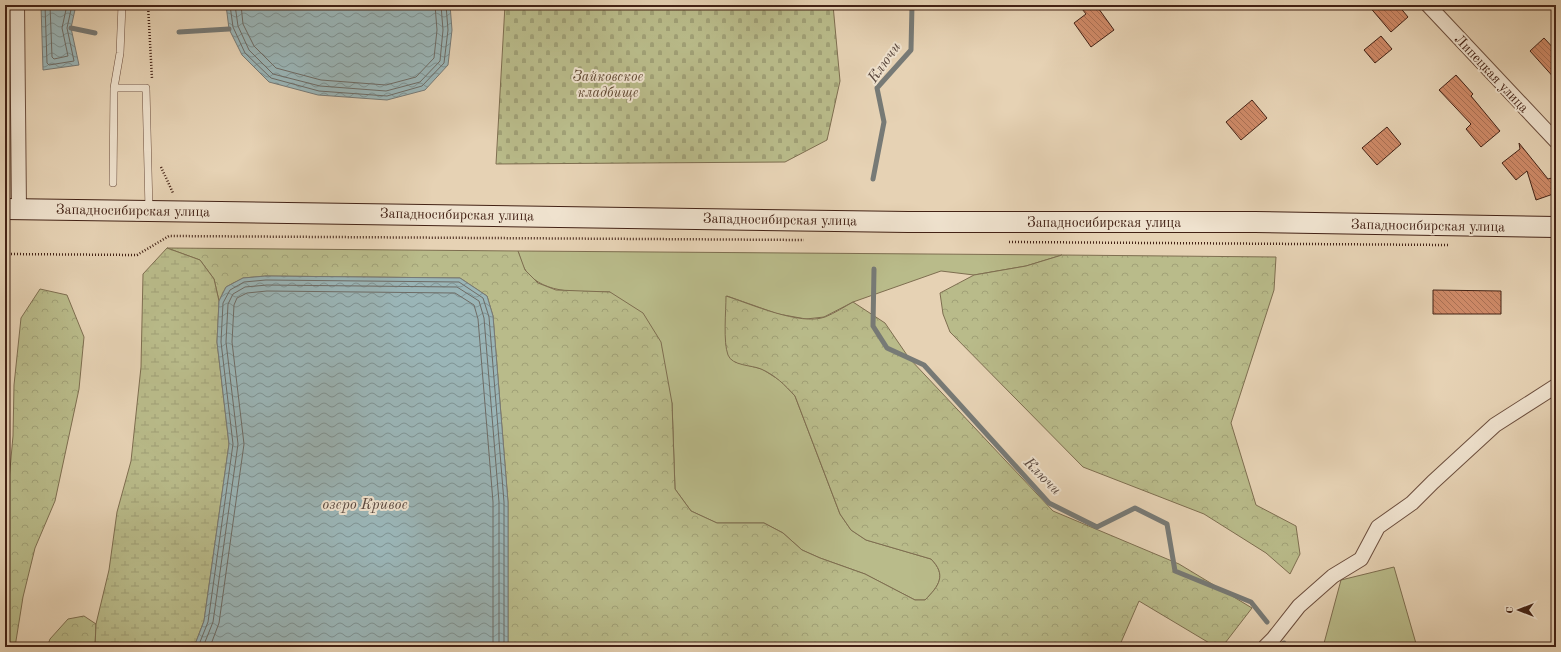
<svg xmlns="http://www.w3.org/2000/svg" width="1561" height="652" viewBox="0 0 1561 652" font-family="'Old Standard TT',serif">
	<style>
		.grass { fill: #b9bb8a; stroke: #7e6e50 }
		.forest { fill: url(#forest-crowns); stroke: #7e6e50 }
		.wetland { fill: url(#wetland-marsh); stroke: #7e6e50 }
		.cemetery { fill: url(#cemetery-stones); stroke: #7e6e50 }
		.water { fill: url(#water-waves); stroke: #777a76 }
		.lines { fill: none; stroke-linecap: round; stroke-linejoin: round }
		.shore { stroke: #6e6c66; stroke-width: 1 }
		.stream { stroke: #777a76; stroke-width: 5 }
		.building { fill: url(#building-back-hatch); stroke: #432215 }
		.service-casing { stroke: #6c4e3d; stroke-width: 8 }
		.minor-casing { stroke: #6c4e3d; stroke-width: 16 }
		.secondary-casing { stroke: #432215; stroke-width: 22 }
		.path { stroke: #432215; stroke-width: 2.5; stroke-dasharray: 1 2; stroke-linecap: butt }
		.service { stroke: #efe2ce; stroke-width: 7 }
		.minor { stroke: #efe2ce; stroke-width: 14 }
		.secondary { stroke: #efe2ce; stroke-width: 20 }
		.labels { text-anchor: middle; stroke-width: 4; stroke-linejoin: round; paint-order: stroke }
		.street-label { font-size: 14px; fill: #432215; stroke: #efe2ce }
		.park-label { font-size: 14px; font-style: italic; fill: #604832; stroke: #efe2ce }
		.water-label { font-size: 15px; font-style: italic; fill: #59473e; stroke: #efe2ce }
	</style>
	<defs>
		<pattern id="forest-crowns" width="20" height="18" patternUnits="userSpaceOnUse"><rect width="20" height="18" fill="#b9bb8a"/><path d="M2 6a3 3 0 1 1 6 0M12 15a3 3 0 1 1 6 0" fill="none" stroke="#a0a076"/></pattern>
		<pattern id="wetland-marsh" width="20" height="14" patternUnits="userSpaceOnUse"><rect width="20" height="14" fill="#b9bb8a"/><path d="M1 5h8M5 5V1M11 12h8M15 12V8" fill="none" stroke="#a0a076"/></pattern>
		<pattern id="cemetery-stones" width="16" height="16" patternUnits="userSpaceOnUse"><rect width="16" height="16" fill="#b9bb8a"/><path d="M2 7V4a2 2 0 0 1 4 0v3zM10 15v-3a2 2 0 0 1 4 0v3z" fill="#a0a076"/></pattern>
		<pattern id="water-waves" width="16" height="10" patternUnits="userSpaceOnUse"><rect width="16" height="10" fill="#9ab5b7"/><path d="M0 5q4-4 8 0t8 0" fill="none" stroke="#7f9394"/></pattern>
		<pattern id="building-back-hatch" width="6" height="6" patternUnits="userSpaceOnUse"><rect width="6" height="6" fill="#cf8a68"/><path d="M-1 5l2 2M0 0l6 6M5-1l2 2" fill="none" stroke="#aa7054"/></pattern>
	</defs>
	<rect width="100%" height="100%" fill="#e6d2b4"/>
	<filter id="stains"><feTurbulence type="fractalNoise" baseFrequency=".005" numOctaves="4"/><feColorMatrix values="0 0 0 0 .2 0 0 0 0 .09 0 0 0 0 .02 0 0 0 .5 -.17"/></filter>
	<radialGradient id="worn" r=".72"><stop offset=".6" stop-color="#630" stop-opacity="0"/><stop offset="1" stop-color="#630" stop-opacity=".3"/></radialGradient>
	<path class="grass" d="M518,251L1062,255L1026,266L974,275L941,271L853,302L824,317L806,319L778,314L727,296L726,345L735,362L762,369L781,381L795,396L840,514L851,530L866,540L931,559C947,575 939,586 925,600H915L865,574L820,558L802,550L783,533L764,523H717L691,511L675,489L672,403L610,292C582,291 545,296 526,271C522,266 520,257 518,251Z
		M1394,567L1417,647H1323L1341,580Z"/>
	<path class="forest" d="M167,248L518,251L525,270L538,283L556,290L610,292L643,313L661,342L672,403L675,489L691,511L717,523H764L783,533L802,550L820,558L865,574L915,600H925C939,586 947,575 931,559L866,540L851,530L840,514L795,396C785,385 775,375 761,369C752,365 732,366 728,355C723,342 726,311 726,296C751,304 800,326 825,317C835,313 844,307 853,302L885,323L909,358L1053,511L1179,564L1252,608L1222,647H1216L1139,601L1119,647H508V502L493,316L487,296L460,278L266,276L243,278L226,287L219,301L214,279L200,260Z
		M1062,255L1276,257L1274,290L1231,423L1256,505L1296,526L1300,554L1290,574L1266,553L1204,514L1083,467L950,332L943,314L940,293L974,275L1026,266Z
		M40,289L67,295L84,337L79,389L55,501L35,548L23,597L15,647H5V525L13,436L14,385L21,318Z
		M84,616L96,624L95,647H47L50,639L68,619Z"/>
	<path class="wetland" d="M167,248L200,260L214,279L219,301L217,342L229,444L204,621L194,647H95L96,624L109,570L117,512L131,461L141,367L143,274Z"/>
	<path class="cemetery" d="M505,5H833L840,81L827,140L785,162L496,164Z"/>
	<path class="water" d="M41,5H76L71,28L79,65L43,70Z
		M226,5H450L452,30L448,65L425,90L387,100L318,95L269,82L242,55L229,29Z
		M266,276L460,278L487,296L493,316L508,502V647H194L204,621L229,444L217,342L219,301L226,287L243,278Z"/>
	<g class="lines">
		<path class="shore" d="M45,5L47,63L49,65L74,61L67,28L72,5
			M50,5L52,57L54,59L68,56L62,28L67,5
			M230,5L233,27L245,53L271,78L319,91L387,96L422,86L444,63L448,30L446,5
			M235,5L238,26L249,50L273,74L320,86L386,91L420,82L440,61L443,30L441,5
			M241,5L243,24L254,46L276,68L321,80L386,85L416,77L434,58L437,30L435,5
			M198,647L208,622L233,444L221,342L223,303L230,290L244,282L266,280L459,282L483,298L489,317L504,502V647
			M203,647L213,622L238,444L226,342L228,304L233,294L245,287L267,285L457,287L479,301L484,318L499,502V647
			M210,647L219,623L244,444L232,342L234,305L237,298L247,293L267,291L455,293L474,305L478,319L493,502V647"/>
		<path class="stream" d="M71,28L95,33
			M179,32L229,29
			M873,179L884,122L877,88L911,50L912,5
			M874,269L873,326L887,348L924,365L1049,503L1097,527L1135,508L1167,524L1175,571L1251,602L1267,622
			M1284,643L1286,647"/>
	</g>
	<path class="building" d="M1079,5H1096L1114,30L1091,47L1074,23L1086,14Z
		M1368,5H1398L1408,17L1391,32Z
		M1381,36L1392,49L1375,63L1364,50Z
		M1544,38L1556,51V80L1530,51Z
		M1456,75L1473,94L1471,96L1500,131L1481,147L1466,129L1471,124L1439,90Z
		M1252,100L1267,118L1241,140L1226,122Z
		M1387,127L1401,144L1377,165L1362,148Z
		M1519,143L1548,179L1556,177V193L1536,200L1527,171L1516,180L1502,163L1520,149Z
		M1433,290L1501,291V314H1433Z"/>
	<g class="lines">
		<g class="service-casing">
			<path id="service" d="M114,88H146L149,210
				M113,183L114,88L120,53L122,5"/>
		</g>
		<g class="minor-casing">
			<path id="minor" d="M17,5L19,209
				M1428,5L1556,141
				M1265,647L1273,639L1299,606L1333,576L1361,559L1378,527L1412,503L1433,482L1495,425L1556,386"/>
		</g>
		<g class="secondary-casing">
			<path id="secondary" d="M5,209L908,222H1255L1556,227"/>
		</g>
		<path class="path" d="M148,5L152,79
			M161,167L173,193
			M1009,242L1450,245
			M5,254L137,255L169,236L804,240"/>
		<use href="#service" class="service"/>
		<use href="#minor" class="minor"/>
		<use href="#secondary" class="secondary"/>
	</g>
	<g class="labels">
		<g class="street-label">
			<text transform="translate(1492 73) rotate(47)" y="5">Липецкая улица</text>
			<text transform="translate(133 210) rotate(1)" y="5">Западносибирская улица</text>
			<text transform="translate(457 214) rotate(1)" y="5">Западносибирская улица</text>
			<text transform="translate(780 219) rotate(1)" y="5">Западносибирская улица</text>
			<text x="1104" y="227">Западносибирская улица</text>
			<text transform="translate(1428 225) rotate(1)" y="5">Западносибирская улица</text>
		</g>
		<g class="park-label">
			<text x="608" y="81">Зайковское<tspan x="608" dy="16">кладбище</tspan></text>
		</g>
		<g class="water-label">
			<text transform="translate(884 62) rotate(-55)" y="5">Ключи</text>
			<text transform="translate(1043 476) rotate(45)" y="5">Ключи</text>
			<text x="365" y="509">озеро Кривое</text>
		</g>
	</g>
	<rect width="1561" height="652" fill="none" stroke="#e6d2b4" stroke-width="20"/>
	<rect x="6" y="6" width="1549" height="640" fill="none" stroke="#432215" stroke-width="2"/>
	<rect x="10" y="10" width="1541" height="632" fill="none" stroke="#432215"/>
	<g transform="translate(1519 610) rotate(270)" stroke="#efe2ce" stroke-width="3" paint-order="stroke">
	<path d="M0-3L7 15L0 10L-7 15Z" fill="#432215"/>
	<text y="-6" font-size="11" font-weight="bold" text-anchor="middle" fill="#432215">С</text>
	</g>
	<rect width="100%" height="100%" filter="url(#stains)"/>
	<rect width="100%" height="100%" fill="url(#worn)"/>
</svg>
